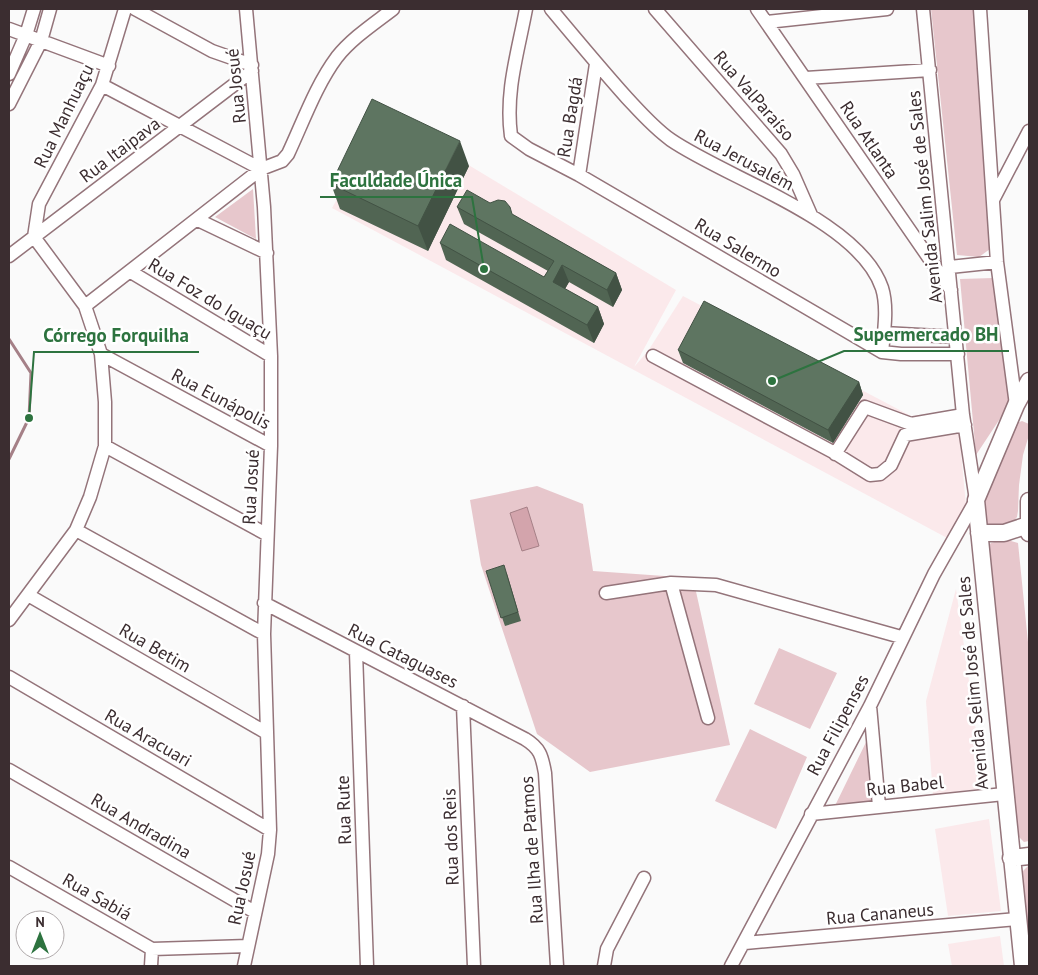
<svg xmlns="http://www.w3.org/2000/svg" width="1038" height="975" viewBox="0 0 1038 975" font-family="'PT Sans',sans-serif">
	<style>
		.built { fill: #fbe9eb }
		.green { fill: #e7c7cc }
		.water { fill: #d3a4ac; stroke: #a58087 }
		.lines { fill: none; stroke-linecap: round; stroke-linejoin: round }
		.stream { stroke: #a58087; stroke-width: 3 }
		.minor-casing { stroke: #94747a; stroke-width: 15 }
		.major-casing { stroke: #94747a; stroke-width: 19 }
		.minor { stroke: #fff; stroke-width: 12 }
		.major { stroke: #fff; stroke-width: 16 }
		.wall { fill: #516553 }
		.shaded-wall { fill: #425244 }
		.building { fill: #5e7561; stroke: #425244 }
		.labels { text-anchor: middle; stroke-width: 5; stroke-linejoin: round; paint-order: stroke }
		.street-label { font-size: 18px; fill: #3b2d30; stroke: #fff }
		.leader { fill: none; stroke: #2d733f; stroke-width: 2 }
		.callout-dot { fill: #2d733f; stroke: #fff; stroke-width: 2 }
		.callout-label { font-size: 19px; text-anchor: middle; font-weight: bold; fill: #2d733f; stroke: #fff; stroke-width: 5; stroke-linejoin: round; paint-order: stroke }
	</style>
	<rect width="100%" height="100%" fill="#fafafa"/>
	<path class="built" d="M384,114L676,290L634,367L648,351L683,296L911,416L957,411L966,505L949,539L332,208Z
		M956,589L984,788L933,795L926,701Z
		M989,819L1001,911L948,916L935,829Z
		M1000,936L1004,966H952L948,944Z"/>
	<path class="green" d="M931,9H975L992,236L990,249L979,257L957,255Z
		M253,189L256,239L215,217Z
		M993,278L1011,402L976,455L960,279Z
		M1022,421L1029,424V435L1023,455L1019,485L1018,511L1017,517L1010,526L987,525C975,496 1004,450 1017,423Z
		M537,486L583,504L593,571L693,578L730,745L590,772L537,734L481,565L470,500Z
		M1004,539L1018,543L1029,652V841L1024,842L1018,836L986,548L991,543Z
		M779,648L837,673L810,729L754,704Z
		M750,729L807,757L776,829L715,801Z
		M871,732L876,812L829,818Z
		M1029,865V950L1021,873Z"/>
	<path class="water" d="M527,507L539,546L522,551L510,513Z"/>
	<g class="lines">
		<path class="stream" d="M9,339L31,373L29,418L9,459"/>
		<g class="minor-casing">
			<path id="minor" d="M135,9L212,51L252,65
				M526,9C518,52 505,92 511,136L529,149L579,175L882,352L901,354H958
				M551,9C576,39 601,69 627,98C641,113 654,128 671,140C728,179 859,220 882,288C888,307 884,332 882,352
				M655,9L781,154L793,174L811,215
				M757,9L951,290
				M980,9L997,262L1016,405
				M767,22L887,9
				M9,29L109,66
				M9,74L26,35L34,9
				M806,78L930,70
				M102,85L261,169
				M9,104L41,41L50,9
				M579,175L596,64
				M993,200L1029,131
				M198,220L267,253
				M34,237L39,204L102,85L125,9
				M9,256L252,71
				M950,267L997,262
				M131,272L271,356
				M85,306L261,169L282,161L288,154C303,122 316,85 337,57C352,38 375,23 393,9
				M884,333L956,337
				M101,354L271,446
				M653,356L833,452L870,475L880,474L891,465L905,435L965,425
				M105,446L266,534
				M835,454L865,407L911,424L963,415
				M76,530L264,634
				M671,583L708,718
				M606,593L671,583L716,585L901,637
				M28,595L265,732
				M264,603L525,739C540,748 542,756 545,773L557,966
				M9,620L76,530L90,497L105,446V402L101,354L85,306L34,237
				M356,652L367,966
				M9,677L270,830
				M463,706L474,966
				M870,706L879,806
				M9,770L255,912
				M811,814L1004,794
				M9,867L152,949
				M745,943L1017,919
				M152,949L248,946
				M151,966L152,949
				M244,966L268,854L270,830L264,634L271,446V356L264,207L246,9
				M604,966L607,949L644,878
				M731,966L870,706L934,574L976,500L963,415L923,9"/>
		</g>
		<g class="major-casing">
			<path id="major" d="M1029,501V533
				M979,533H1004L1028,525
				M1011,858L1029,856
				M1023,966L976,500L1016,405L1029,381"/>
		</g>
		<use href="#minor" class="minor"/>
		<use href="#major" class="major"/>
	</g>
	<path class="wall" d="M469,166L428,251L340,209L331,184Z
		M457,207L513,215L616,273L622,290L613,307L569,282L565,289L598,307L604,324L594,343L446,260L440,243L544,277L548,271L464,224Z
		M678,350L859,382L863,395L833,443L683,363Z
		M486,571L507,574L521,621L505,626Z"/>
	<path class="shaded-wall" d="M460,141L469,166L428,251L418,226Z
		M562,265L569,282L559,299L553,282Z
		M616,273L622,290L613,307L607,290Z
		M598,307L604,324L594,343L587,325Z
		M859,382L863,395L833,443L828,430Z"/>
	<path class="building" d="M372,99L460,141L418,226L331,184Z
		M467,190L490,203L498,200L505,201L510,207L512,214L616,273L607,290L562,265L553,282L598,307L587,325L440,243L450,224L544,277L554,261L457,207Z
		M704,301L859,382L828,430L678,350Z
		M504,565L518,612L501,618L486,571Z"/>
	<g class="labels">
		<g class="street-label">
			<text transform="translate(236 86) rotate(-96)" y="6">Rua Josué</text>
			<text transform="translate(754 96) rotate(49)" y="6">Rua ValParaíso</text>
			<text transform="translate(64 116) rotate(-64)" y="6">Rua Manhuaçu</text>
			<text transform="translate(570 117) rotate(-81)" y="6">Rua Bagdá</text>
			<text transform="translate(869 140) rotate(56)" y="6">Rua Atlanta</text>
			<text transform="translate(120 150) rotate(-37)" y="6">Rua Itaipava</text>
			<text transform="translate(744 160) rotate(28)" y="6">Rua Jerusalém</text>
			<text transform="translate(925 197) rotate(-96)" y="6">Avenida Salim José de Sales</text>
			<text transform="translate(738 248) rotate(31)" y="6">Rua Salermo</text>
			<text transform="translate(210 299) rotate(31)" y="6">Rua Foz do Iguaçu</text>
			<text transform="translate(221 399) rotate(28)" y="6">Rua Eunápolis</text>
			<text transform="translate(251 487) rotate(-87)" y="6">Rua Josué</text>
			<text transform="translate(155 648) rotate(30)" y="6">Rua Betim</text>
			<text transform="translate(403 656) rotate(27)" y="6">Rua Cataguases</text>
			<text transform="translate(973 683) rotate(-95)" y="6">Avenida Selim José de Sales</text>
			<text transform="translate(838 725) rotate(-62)" y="6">Rua Filipenses</text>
			<text transform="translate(148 738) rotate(30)" y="6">Rua Aracuari</text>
			<text transform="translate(905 786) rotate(-6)" y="6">Rua Babel</text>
			<text transform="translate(344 810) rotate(-92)" y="6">Rua Rute</text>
			<text transform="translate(141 826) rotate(30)" y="6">Rua Andradina</text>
			<text transform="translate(451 837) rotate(-92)" y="6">Rua dos Reis</text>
			<text transform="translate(532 850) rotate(-94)" y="6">Rua Ilha de Patmos</text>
			<text transform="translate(242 888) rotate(-78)" y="6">Rua Josué</text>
			<text transform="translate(97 897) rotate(30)" y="6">Rua Sabiá</text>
			<text transform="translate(880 914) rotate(-5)" y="6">Rua Cananeus</text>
		</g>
	</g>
	<path class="leader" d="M484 269L472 197H320M772 381L844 351H1009M29 418L34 352H199"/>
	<g class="callout-dot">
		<circle cx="484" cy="269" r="5"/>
		<circle cx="772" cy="381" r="5"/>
		<circle cx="29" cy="418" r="5"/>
	</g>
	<g class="callout-label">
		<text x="396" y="187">Faculdade Única</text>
		<text x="926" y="341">Supermercado BH</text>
		<text x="116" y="342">Córrego Forquilha</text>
	</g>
	<rect width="1038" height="975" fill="none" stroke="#3b2d30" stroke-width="20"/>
	<g transform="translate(40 935)"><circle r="24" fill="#ffffff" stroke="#b1abac"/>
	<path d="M0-4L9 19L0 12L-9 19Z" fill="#2d733f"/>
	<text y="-8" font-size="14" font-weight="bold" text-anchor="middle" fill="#3b2d30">N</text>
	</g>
</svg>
